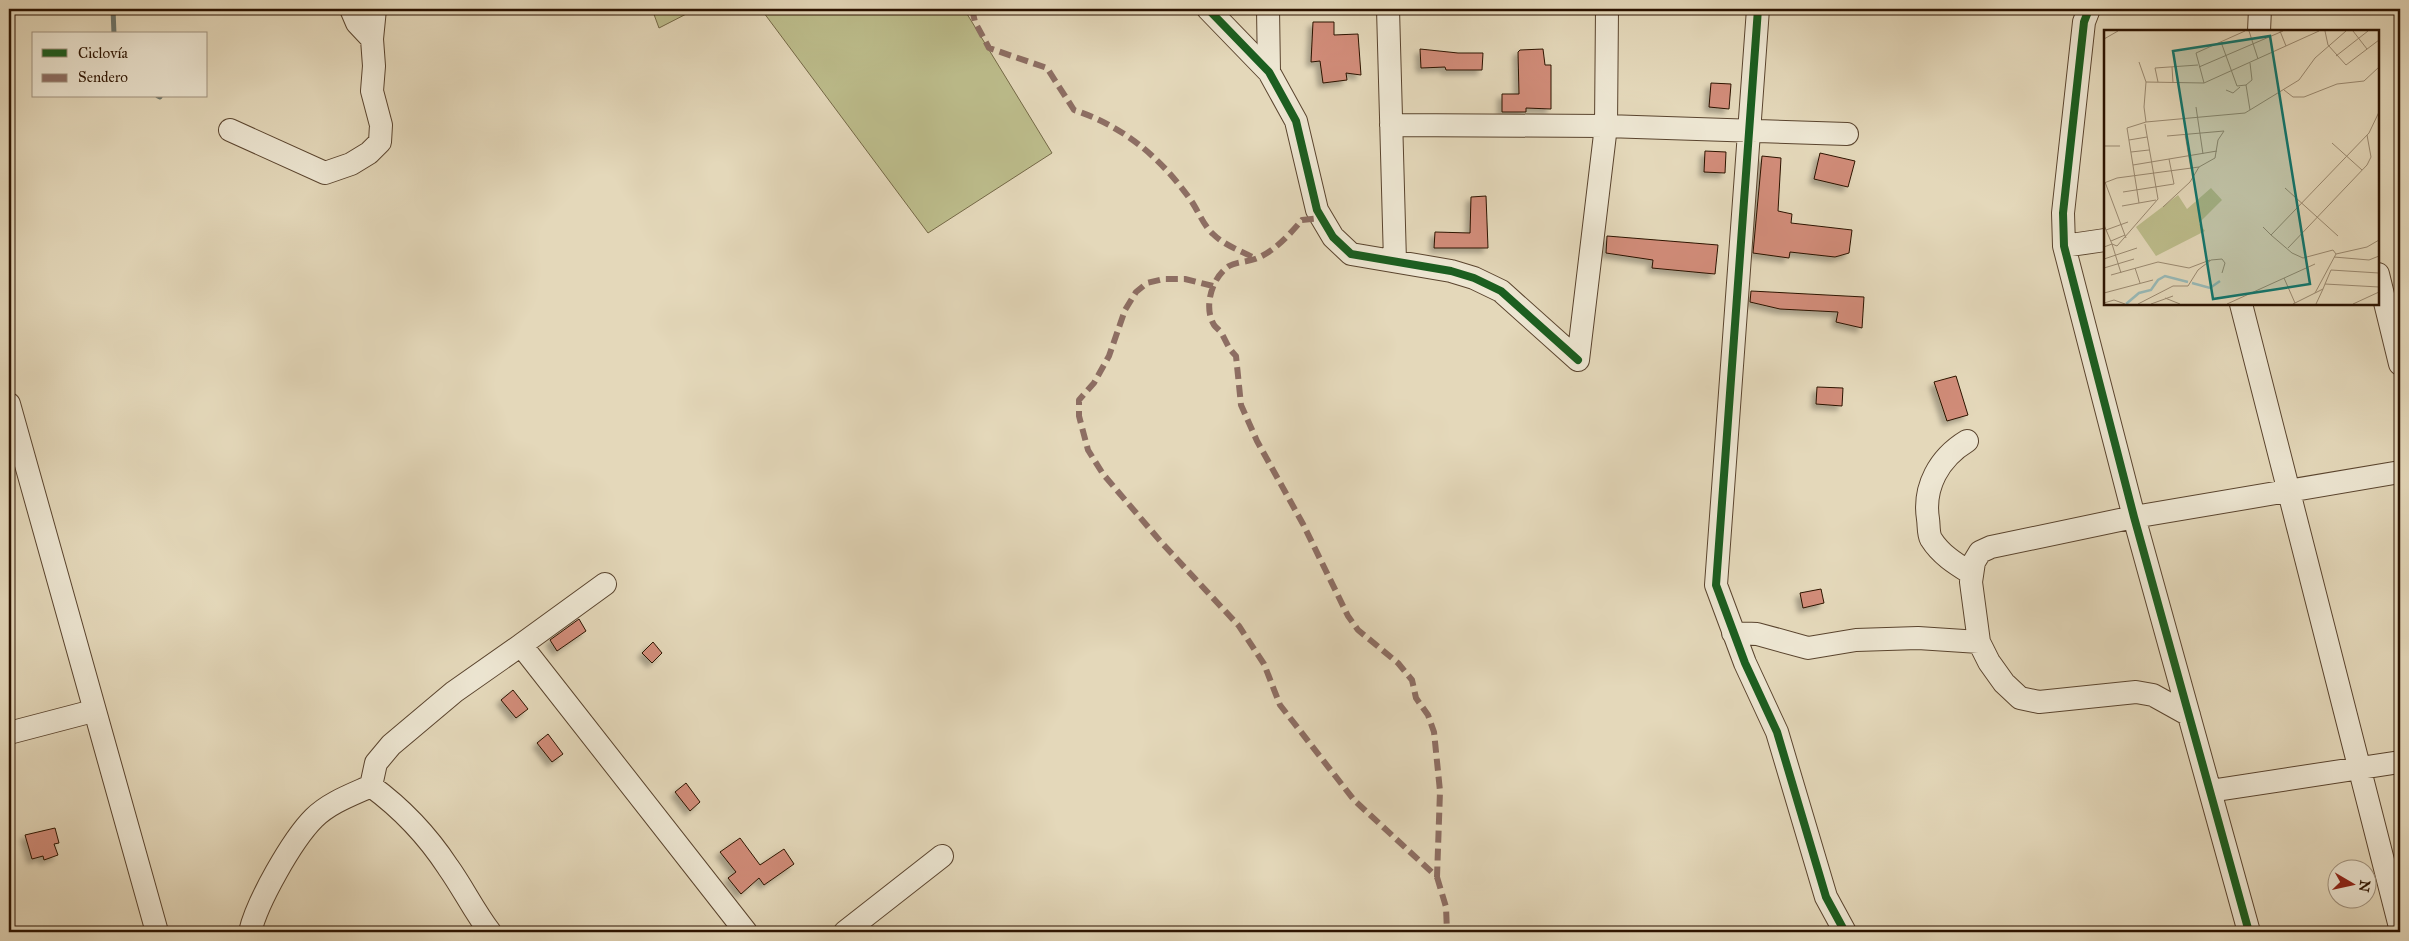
<svg xmlns="http://www.w3.org/2000/svg" width="2409" height="941" viewBox="0 0 2409 941" font-family="'IM FELL Great Primer',serif">
	<style>
		.green { fill: #bcbc8b; stroke: #746846 }
		.lines { fill: none; stroke-linecap: round; stroke-linejoin: round }
		.stream { stroke: #6c766d; stroke-width: 5 }
		.building { fill: #d18c79; stroke: #2c1300; filter: url(#shadow) }
		.minor-casing { stroke: #5a442e; stroke-width: 24 }
		.minor { stroke: #ede6d2; stroke-width: 22 }
		.quiet { stroke: #8d6e63; stroke-width: 6; stroke-dasharray: 12 6; stroke-linecap: butt }
		.cycleway-casing { stroke: #ede6d2; stroke-width: 11 }
		.cycleway { stroke: #1b5e20; stroke-width: 8 }
		.inset-river { fill: none; stroke: #97b8b6; stroke-width: 2.5 }
		.inset-road { fill: none; stroke: #9a8970; stroke-width: 1 }
		.view { fill: #0f766e; fill-opacity: 0.15; stroke: #0f766e; stroke-width: 2.5 }
		.inset-edge { fill: none; stroke: #2c1300; stroke-width: 2.5 }
	</style>
	<defs>
		<filter id="shadow"><feDropShadow dx="-4.5" dy="4.5" stdDeviation="2.5" flood-color="#0004"/></filter>
	</defs>
	<rect width="100%" height="100%" fill="#e4d8ba"/>
	<filter id="stains"><feTurbulence type="fractalNoise" baseFrequency=".004" numOctaves="4"/><feColorMatrix values="0 0 0 0 .2 0 0 0 0 .09 0 0 0 0 .02 0 0 0 .5 -.17"/></filter>
	<radialGradient id="worn" r=".72"><stop offset=".6" stop-color="#630" stop-opacity="0"/><stop offset="1" stop-color="#630" stop-opacity=".3"/></radialGradient>
	<path class="green" d="M652,9H696L659,28Z
		M761,9H964L1052,153L928,233Z"/>
	<g class="lines">
		<path class="stream" d="M113,9L114,34
			M158,96L160,97"/>
	</g>
	<path class="building" d="M1313,22H1334V35L1358,34L1361,75L1346,73L1347,80L1323,83L1320,61L1311,62Z
		M1420,49L1458,53H1483L1482,70H1446L1445,67L1421,68Z
		M1543,49L1545,65H1551V109L1526,108V112H1502V94H1519L1518,52L1520,50Z
		M1711,83L1731,84L1729,109L1709,107Z
		M1705,151L1726,152L1725,173L1704,172Z
		M1820,153L1855,161L1848,187L1814,179Z
		M1762,156L1781,158L1778,211L1792,214L1791,223L1852,230L1849,253L1835,257L1790,252L1789,258L1753,253Z
		M1486,196L1488,248H1434L1435,232L1470,233L1471,197Z
		M1607,236L1718,245L1715,274L1652,268L1653,260L1606,253Z
		M1751,291L1864,297L1862,328L1836,322L1838,312L1780,309L1750,302Z
		M1956,376L1968,415L1947,421L1934,382Z
		M1817,387L1843,388L1842,406L1816,404Z
		M1821,589L1824,603L1803,608L1800,593Z
		M579,619L586,631L557,651L550,640Z
		M653,642L662,653L652,663L642,653Z
		M513,690L528,709L516,718L501,700Z
		M548,734L563,754L552,762L537,743Z
		M686,783L700,802L690,811L675,792Z
		M55,828L59,843L54,844L58,855L44,860L43,856L32,859L25,835Z
		M740,838L760,865L784,849L794,864L764,885L759,878L741,894L728,878L736,872L720,852Z"/>
	<g class="lines">
		<g class="minor-casing">
			<path id="minor" d="M1208,9L1269,72L1296,121L1317,210L1333,237L1351,254L1451,271L1474,278L1501,291L1578,360
				M1268,9L1269,72
				M1388,9L1395,261
				M1758,9L1716,585L1745,663L1777,732L1826,897L1845,932
				M2089,9L2084,22L2063,213L2064,246L2134,517L2249,932
				M2259,31L2260,9
				M372,39L375,9
				M1391,125L1606,126L1847,134
				M230,130L325,173L351,164L369,153L380,142L381,125L372,91L374,66L372,39L357,23L351,9
				M2064,246L2105,240
				M2378,274L2400,364
				M2241,304L2400,927
				M1578,360L1606,126L1607,9
				M9,404L157,932
				M1967,441C1939,458 1923,487 1928,519C1929,525 1928,533 1931,539C1941,555 1956,564 1972,574
				M605,584L521,645L746,932
				M1733,633L1757,634L1808,648L1856,640L1918,638L1979,642
				M2189,715L2153,695L2136,692L2039,702L2020,698L2004,683L1989,662L1979,642L1971,582L1974,562L1980,552L1991,547L2134,517L2400,472
				M9,733L93,711
				M371,786L376,763L391,745L454,692L521,645
				M371,786C401,808 427,835 448,867C463,888 474,911 490,932
				M2210,791L2400,762
				M250,932C257,902 292,840 314,818C329,803 351,795 371,786
				M845,932L942,856"/>
		</g>
		<use href="#minor" class="minor"/>
		<path class="quiet" d="M972,9L975,22L989,48L1047,68L1074,110C1123,126 1160,157 1190,199C1198,210 1203,225 1213,234C1225,246 1242,251 1256,259
			M1213,286L1185,279H1164L1147,283L1136,292L1125,310L1109,356L1094,383L1079,400V416L1088,450L1103,474L1161,542L1239,626L1264,664L1280,705L1354,800L1437,877L1440,791L1434,732L1428,715L1416,698L1412,680L1398,663L1358,630L1348,616L1303,524L1257,441L1241,405L1236,356C1228,348 1227,343 1222,334C1220,330 1216,328 1214,325C1203,307 1212,277 1229,266C1236,262 1247,262 1255,259C1274,252 1289,235 1302,220L1322,218
			M1437,877L1446,907L1447,932"/>
		<g class="cycleway-casing">
			<path id="cycleway" d="M1208,9L1269,72L1296,121L1317,210L1333,237L1351,254L1451,271L1474,278L1501,291L1578,360
				M1758,9L1716,585L1745,663L1777,732L1826,897L1845,932
				M2089,9L2084,22L2063,213L2064,246L2134,517L2249,932"/>
		</g>
		<use href="#cycleway" class="cycleway"/>
	</g>
	<g transform="translate(2104 30)">
		<rect width="275" height="275" fill="#e4d8ba"/>
		<path d="M107,158L118,170L95,193L101,201L52,226L32,197L74,165L83,179Z" fill="#bcbc8b"/>
		<path class="inset-river" d="M88,253L106,258L116,251M22,274L35,263L47,260L54,250L61,246L84,252"/>
		<path class="inset-road" d="M145,1L154,29M176,1L182,16M221,1L224,15L242,35L275,10M249,1L263,19M0,9L14,1M117,12L133,56L142,55L148,50L146,33M232,26L264,1M35,32L42,52L40,77L42,92M68,37L69,53M95,37L179,1M42,52L100,53L215,1M54,52L51,38L94,35M100,53L92,23L141,1M142,55L146,80M122,60L129,63L136,57M180,60L189,67H200L233,54L260,51L275,37M92,77L99,124M41,94L54,169M81,104L87,139M63,106L120,101M25,110L43,107M228,113L258,140M0,116H16M27,122L45,120M29,135L113,121M1,152L22,208M0,153L13,148L95,137M181,158L234,206M19,162L70,154L65,129M35,173L23,98L42,92L141,83L195,50L211,28L242,1M18,176L52,170M59,177L86,152L95,137L111,128L114,110L120,101M0,195L8,214L13,216L54,169M159,197L167,205L265,103L275,82M2,200L24,192M167,205L188,223L199,228L229,220L232,224L211,263M7,211L21,205M0,217L8,214L17,243M184,218L263,135L267,127L263,105M232,224L263,217L275,210M230,227L265,230L275,226M0,229L33,218M0,238L30,229M31,238L36,253M7,245L54,232L85,238L106,230M180,248L191,273M221,254L227,240L275,243M219,259L221,254L275,257M0,263L49,250M61,268L76,274M0,273L10,270L21,274M34,274L69,256H84L94,240L107,230L118,229L121,233L118,243M47,274L69,266M123,274L211,234M189,274L219,259L212,274M249,274L275,262"/>
		<path class="view" d="M166,6L206,254L109,269L69,21Z"/>
		<rect width="275" height="275" class="inset-edge"/>
	</g>
	<rect width="2409" height="941" fill="none" stroke="#e4d8ba" stroke-width="30"/>
	<rect x="10" y="10" width="2389" height="921" fill="none" stroke="#2c1300" stroke-width="2.5"/>
	<rect x="15" y="15" width="2379" height="911" fill="none" stroke="#2c1300"/>
	<rect x="32" y="32" width="175" height="65" fill="#ede6d2" stroke="#a0927e"/>
	<rect x="42" y="49" width="25" height="8" fill="#1b5e20" stroke="#a0927e"/>
	<text x="78" y="58" font-size="15" fill="#2c1300">Ciclovía</text>
	<rect x="42" y="74" width="25" height="8" fill="#8d6e63" stroke="#a0927e"/>
	<text x="78" y="82" font-size="15" fill="#2c1300">Sendero</text>
	<g transform="translate(2352 884) rotate(99)"><circle r="24" fill="#ede6d2" stroke="#a0927e"/>
	<path d="M0-4L9 19L0 12L-9 19Z" fill="#8f2418"/>
	<text y="-8" font-size="14" font-weight="bold" text-anchor="middle" fill="#2c1300">N</text>
	</g>
	<rect width="100%" height="100%" filter="url(#stains)"/>
	<rect width="100%" height="100%" fill="url(#worn)"/>
</svg>
